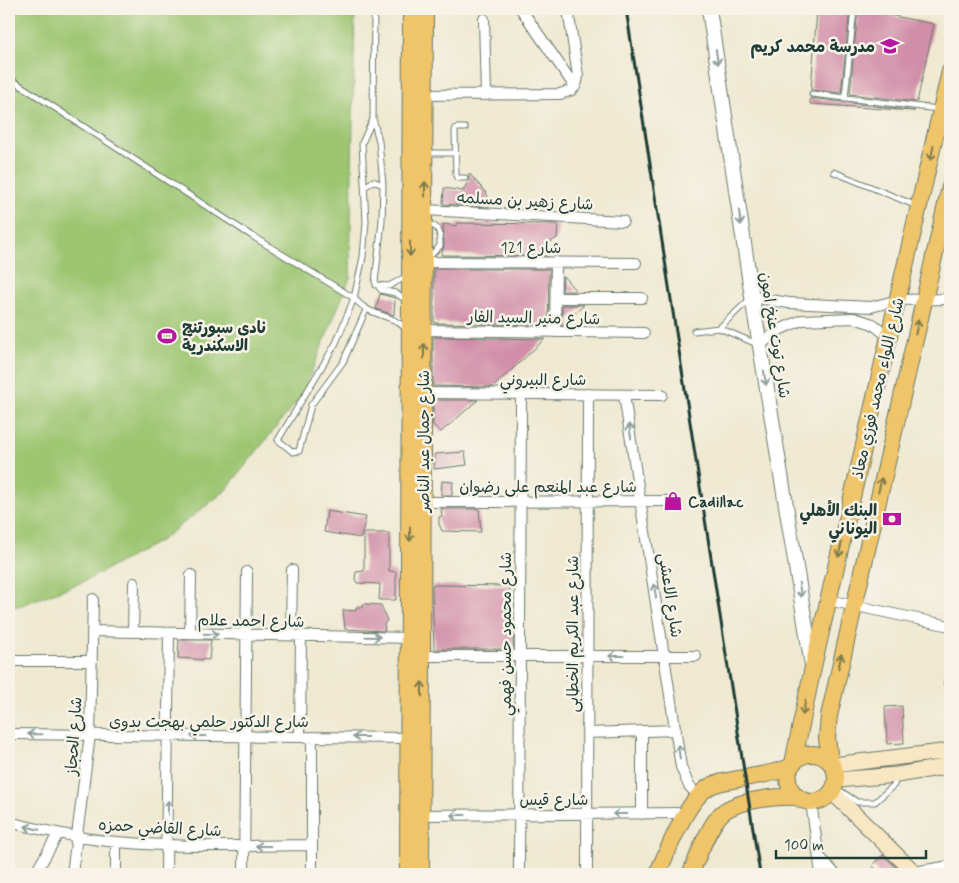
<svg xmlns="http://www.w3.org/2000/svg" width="959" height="883" viewBox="0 0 959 883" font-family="Mynerve,'Playpen Sans Arabic',sans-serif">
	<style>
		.green { fill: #9dc672; stroke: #5e8253 }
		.building { fill: #d18ea8 }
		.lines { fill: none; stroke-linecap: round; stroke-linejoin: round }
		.service-casing { stroke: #68796b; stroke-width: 7 }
		.minor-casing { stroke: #68796b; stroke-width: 12 }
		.tertiary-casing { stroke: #68796b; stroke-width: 16 }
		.secondary-casing { stroke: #68796b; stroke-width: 17 }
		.primary-casing { stroke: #68796b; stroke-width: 18 }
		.service { stroke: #fff; stroke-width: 5 }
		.minor { stroke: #fff; stroke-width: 10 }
		.tertiary { stroke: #fff; stroke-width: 14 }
		.secondary { stroke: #f9e7c3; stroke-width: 15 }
		.primary { stroke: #f0c469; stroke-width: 16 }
		.rail { stroke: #1f3d34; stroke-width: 3 }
		.oneway { stroke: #8f9e9a }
		.oneway2 { stroke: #7d7a4c }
		.labels { text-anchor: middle; stroke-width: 5; stroke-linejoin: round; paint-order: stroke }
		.poi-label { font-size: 16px; font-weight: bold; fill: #1f3d34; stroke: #f7f3e8; text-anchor: end }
		.street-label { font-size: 16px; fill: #1f3d34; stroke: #f7f3e8 }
	</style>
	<rect width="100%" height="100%" fill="#f7f3e8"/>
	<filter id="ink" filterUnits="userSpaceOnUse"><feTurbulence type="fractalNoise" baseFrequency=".02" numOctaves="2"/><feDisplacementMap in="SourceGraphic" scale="10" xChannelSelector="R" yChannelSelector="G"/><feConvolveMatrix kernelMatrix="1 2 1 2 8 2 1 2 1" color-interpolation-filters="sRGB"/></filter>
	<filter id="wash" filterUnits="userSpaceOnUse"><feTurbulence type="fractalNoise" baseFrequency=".0096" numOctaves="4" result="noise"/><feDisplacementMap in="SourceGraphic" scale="20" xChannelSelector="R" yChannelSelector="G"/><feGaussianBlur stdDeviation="1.12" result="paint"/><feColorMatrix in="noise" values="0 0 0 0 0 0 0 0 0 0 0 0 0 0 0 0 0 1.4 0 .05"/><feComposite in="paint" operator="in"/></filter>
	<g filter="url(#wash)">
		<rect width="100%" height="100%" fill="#efe9d1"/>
		<path class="green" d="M9,9H355L350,278L302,395L224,492L160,541L85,581L19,606L9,607Z"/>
		<g id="blocks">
			<path class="building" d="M817,9H850L841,93L811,90Z
				M858,9L934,24L917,102L850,94Z
				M810,98H811L915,111L810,104Z
				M469,173L487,194L489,207L443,204L444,188L463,191L469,180Z
				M457,223L558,224L557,238L547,244L548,256L441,255L444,246L443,224L457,226Z
				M434,269H549L548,325L434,323Z
				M563,276L576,291H562Z
				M380,294L395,298L394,315L376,309Z
				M562,305H584L562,325Z
				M433,337L545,339L493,387L433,386Z
				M433,400H478L441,432L433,425Z
				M465,452L467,465L434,469L435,454Z
				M442,481L453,482L452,495H441Z
				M441,509H479L481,532L442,531L439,524V517L442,516Z
				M327,511L366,517L361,538L324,532Z
				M364,533H389V571L396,572V600H379L380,584L357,583L355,579L356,572L364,571Z
				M432,585L510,586L509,608L513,610V649H434Z
				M363,604L381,605L387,621L384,624L385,631L345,629L343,610L356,611V607H364Z
				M179,640H211L209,660L178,658Z
				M902,706L904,743L887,744L885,707Z
				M883,855L903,874H880L872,865Z"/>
		</g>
	</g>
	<g filter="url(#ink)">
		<use href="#blocks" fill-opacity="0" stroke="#68796b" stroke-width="1"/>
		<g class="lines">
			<g class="service-casing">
				<path id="service" d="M374,9L373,119L379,141L383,185L382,221L375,282L381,290L395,293L406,300
					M9,78L252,236L354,298C372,319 389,312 405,328
					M812,94L938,109
					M845,97L854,9
					M426,153H455
					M834,172L917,206
					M465,178H457L456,175L455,131L456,128H465
					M365,187L373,181L383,185
					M426,224C441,225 440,234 440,246L428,258
					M376,285L389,286L407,276
					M366,310L343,362L311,405L299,451L293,452L278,440L336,343L354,298L363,257L366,222L362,143L373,119
					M719,328L750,299
					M694,331L719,328L757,344
					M839,790L857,802H875L894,785L896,776"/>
			</g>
			<g class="minor-casing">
				<path id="minor" d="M521,9L575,87
					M484,19L486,95
					M420,95L560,94L572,90L577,82L578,76L568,9
					M425,210L623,221
					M425,262L636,263
					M752,297L789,303L871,307L898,300L950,299
					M556,298H642
					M424,330L644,333
					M555,332L556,262
					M760,345L779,330L802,320L854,318L873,324L889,337
					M423,393L662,395
					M624,395L681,767L689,786L698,795
					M423,502L673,501
					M828,600L950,626
					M92,631L410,638
					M133,632L134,583
					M190,633L191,575
					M291,635L292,570
					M422,656H696
					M9,661H92
					M949,683L950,682
					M642,731V814
					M587,733L676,730
					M9,734L409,738
					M300,737L301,636
					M312,737V874
					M811,802L821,874
					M421,815L687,813
					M9,822C45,831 80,839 117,842C182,848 247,846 312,845
					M819,856L835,874
					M914,872L950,866
					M35,874L58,834
					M72,874L90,735L93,599
					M116,874V842
					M166,874L169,633
					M244,874L247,572
					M519,874L521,394
					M587,874L588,394"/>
			</g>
			<g class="tertiary-casing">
				<path id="tertiary" d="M709,9L752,297L812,665"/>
			</g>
			<g class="secondary-casing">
				<path id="secondary" d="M833,765L950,751
					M837,780L897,775L950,766
					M832,792L916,874"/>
			</g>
			<g class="primary-casing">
				<path id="primary" d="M788 778a24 24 0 1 1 48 0a24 24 0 1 1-48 0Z
					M830,761L827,738L829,716L950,187
					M793,763L813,667L950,71
					M408,874L411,9
					M421,874L425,9
					M657,874C669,850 688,793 715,784C739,777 766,777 790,767
					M690,874C699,856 706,831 720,815C733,800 778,796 797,797"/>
			</g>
			<use href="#service" class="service"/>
			<use href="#minor" class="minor"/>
			<use href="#tertiary" class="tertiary"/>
			<use href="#secondary" class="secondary"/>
			<use href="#primary" class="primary"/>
			<path class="rail" d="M626,9L760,874"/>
		</g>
		<defs><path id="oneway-shaft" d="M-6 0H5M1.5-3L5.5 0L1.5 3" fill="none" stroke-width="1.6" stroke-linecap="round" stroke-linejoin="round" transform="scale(1.25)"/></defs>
		<g class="oneway">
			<use href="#oneway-shaft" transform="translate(717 57) rotate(81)"/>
			<use href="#oneway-shaft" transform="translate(740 218) rotate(82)"/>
			<use href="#oneway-shaft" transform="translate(765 378) rotate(81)"/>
			<use href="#oneway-shaft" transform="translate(630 431) rotate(-99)"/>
			<use href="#oneway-shaft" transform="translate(800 590) rotate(81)"/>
			<use href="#oneway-shaft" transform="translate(655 591) rotate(-99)"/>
			<use href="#oneway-shaft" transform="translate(211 634) rotate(1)"/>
			<use href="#oneway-shaft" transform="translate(373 637) rotate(1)"/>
			<use href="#oneway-shaft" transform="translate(616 656) rotate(-180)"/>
			<use href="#oneway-shaft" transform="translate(35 734) rotate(-179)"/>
			<use href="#oneway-shaft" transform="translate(198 736) rotate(-180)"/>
			<use href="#oneway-shaft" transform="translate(360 737) rotate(-180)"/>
			<use href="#oneway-shaft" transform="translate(679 752) rotate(-98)"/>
			<use href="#oneway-shaft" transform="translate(168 808) rotate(-89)"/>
			<use href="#oneway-shaft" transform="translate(620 814) rotate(180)"/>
			<use href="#oneway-shaft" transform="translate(458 815) rotate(180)"/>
			<use href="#oneway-shaft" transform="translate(32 828) rotate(-167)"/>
			<use href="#oneway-shaft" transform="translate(263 846) rotate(180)"/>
		</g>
		<g class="oneway2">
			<use href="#oneway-shaft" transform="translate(932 153) rotate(102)"/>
			<use href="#oneway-shaft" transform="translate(425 189) rotate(-90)"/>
			<use href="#oneway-shaft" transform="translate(410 249) rotate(90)"/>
			<use href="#oneway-shaft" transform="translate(917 327) rotate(-77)"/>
			<use href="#oneway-shaft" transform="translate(424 351) rotate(-90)"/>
			<use href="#oneway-shaft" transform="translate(880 485) rotate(-77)"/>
			<use href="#oneway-shaft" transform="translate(410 534) rotate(90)"/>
			<use href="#oneway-shaft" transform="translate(840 550) rotate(103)"/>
			<use href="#oneway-shaft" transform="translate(840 661) rotate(-78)"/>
			<use href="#oneway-shaft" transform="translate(422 689) rotate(-90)"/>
			<use href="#oneway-shaft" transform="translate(804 708) rotate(101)"/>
		</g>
	</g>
	<defs>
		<g id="school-bare" transform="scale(1.5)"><path d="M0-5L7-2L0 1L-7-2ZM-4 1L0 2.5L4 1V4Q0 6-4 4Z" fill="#b5179e" stroke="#f7f3e8" stroke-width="2.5" paint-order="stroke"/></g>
		<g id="stadium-bare" transform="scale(1.5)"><path d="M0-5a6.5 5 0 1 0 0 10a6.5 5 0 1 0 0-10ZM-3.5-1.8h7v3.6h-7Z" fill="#b5179e" stroke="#f7f3e8" stroke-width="2.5" paint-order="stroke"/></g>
		<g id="shop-bare" transform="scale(1.5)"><path d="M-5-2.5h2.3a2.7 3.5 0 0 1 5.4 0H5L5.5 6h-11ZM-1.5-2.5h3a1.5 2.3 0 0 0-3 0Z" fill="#b5179e" stroke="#f7f3e8" stroke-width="2.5" paint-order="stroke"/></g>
		<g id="bank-bare" transform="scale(1.5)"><path d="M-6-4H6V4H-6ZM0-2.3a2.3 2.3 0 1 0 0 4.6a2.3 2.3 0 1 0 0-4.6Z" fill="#b5179e" stroke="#f7f3e8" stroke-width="2.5" paint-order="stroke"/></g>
	</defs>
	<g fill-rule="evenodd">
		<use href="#school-bare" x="890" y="46"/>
		<use href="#stadium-bare" x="167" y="336"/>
		<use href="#shop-bare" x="673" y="501"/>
		<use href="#bank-bare" x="892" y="519"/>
	</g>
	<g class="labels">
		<g class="poi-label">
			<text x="875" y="52">مدرسة محمد كريم</text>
			<text x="182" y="333" text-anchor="start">نادي سبورتنج<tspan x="182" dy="18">الاسكندرية</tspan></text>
			<text x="688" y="507" text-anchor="start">Cadillac</text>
			<text x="877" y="516">البنك الأهلي<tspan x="877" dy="18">اليوناني</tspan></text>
		</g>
		<g class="street-label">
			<text transform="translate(525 200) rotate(3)" y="6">شارع زهير بن مسلمه</text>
			<text x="531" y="253">شارع 121</text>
			<text transform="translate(534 317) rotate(1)" y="6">شارع منير السيد الفار</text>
			<text transform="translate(776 335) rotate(81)" y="6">شارع توت عنخ امون</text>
			<text x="543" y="385">شارع البيروني</text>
			<text transform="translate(877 388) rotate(-77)" y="6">شارع اللواء محمد فوزي معاذ</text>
			<text transform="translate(423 441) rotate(-90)" y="6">شارع جمال عبد الناصر</text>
			<text x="548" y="492">شارع عبد المنعم على رضوان</text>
			<text transform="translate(671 595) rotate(81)" y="6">شارع الاعشى</text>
			<text transform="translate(251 620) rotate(1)" y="6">شارع احمد علام</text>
			<text transform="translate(505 634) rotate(-90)" y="6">شارع محمود حسن فهمي</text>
			<text transform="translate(572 634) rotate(-90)" y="6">شارع عبد الكريم الخطابى</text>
			<text x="209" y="727">شارع الدكتور حلمي بهجت بدوى</text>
			<text transform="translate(73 736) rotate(-86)" y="6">شارع الحجاز</text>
			<text x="554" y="805">شارع قيس</text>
			<text transform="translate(160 827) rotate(3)" y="6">شارع القاضي حمزه</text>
		</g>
	</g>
	<rect width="959" height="883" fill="none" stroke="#f7f3e8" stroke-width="30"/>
	<path d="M776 850v8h150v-8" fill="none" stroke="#1f3d34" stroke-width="2.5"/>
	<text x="784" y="850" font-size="15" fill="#1f3d34" stroke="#f7f3e8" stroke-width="4" paint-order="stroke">100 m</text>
</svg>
